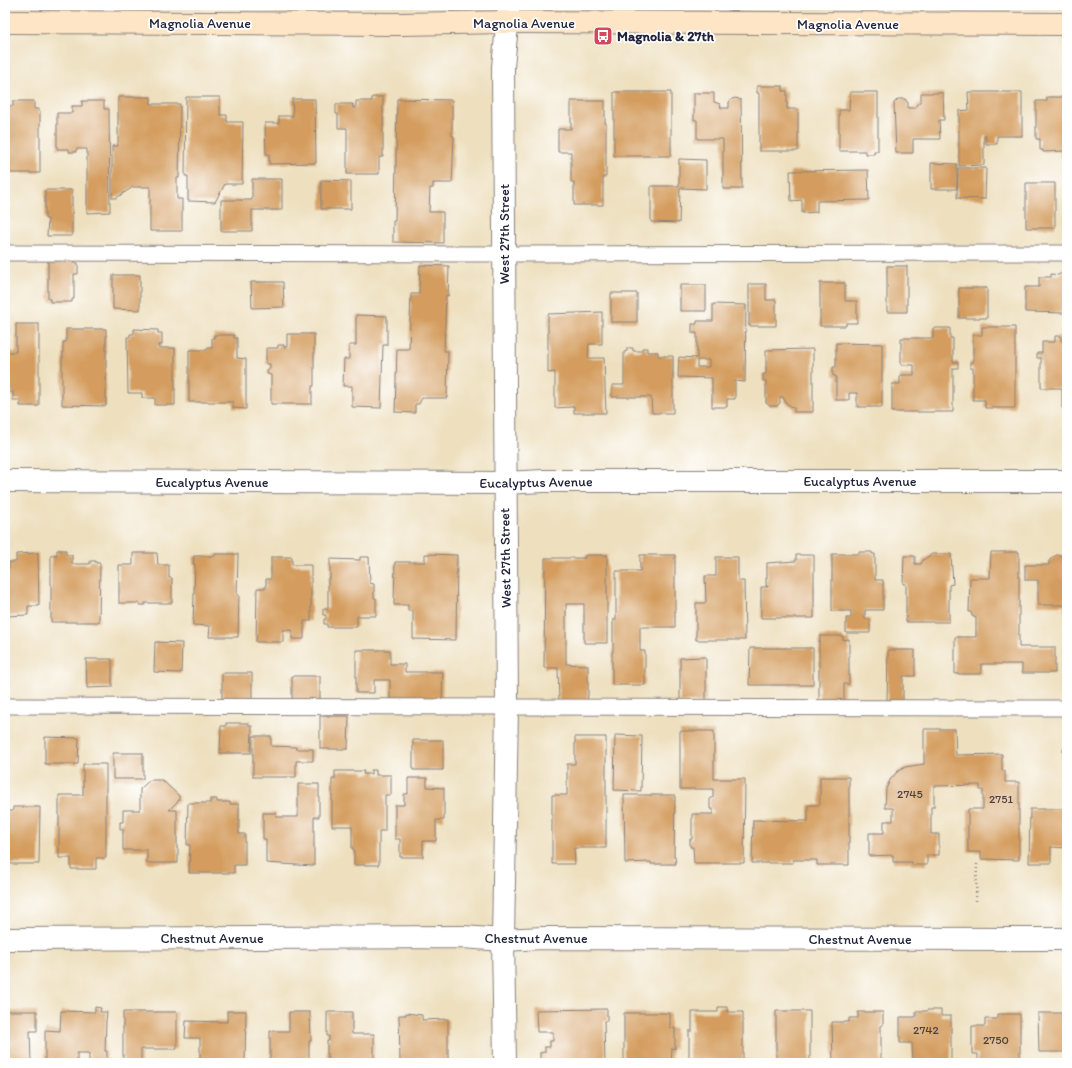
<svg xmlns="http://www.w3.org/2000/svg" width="1072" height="1068" viewBox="0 0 1072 1068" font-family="Itim,sans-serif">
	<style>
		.building { fill: #d49d5f; fill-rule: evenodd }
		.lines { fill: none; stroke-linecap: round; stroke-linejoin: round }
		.lane-casing { stroke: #88817d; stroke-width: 17 }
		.street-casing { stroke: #88817d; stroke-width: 24 }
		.secondary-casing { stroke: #88817d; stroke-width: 24 }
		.path { stroke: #88817d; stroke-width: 2.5; stroke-dasharray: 1 3; stroke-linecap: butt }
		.lane { stroke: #fff; stroke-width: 15 }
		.street { stroke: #fff; stroke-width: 22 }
		.secondary { stroke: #fde5c5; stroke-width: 22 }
		.labels { text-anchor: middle; stroke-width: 3.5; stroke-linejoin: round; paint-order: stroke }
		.number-label { font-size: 12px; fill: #4e4144 }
		.street-label { font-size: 14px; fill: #22223b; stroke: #fff }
		.poi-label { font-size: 14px; font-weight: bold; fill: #22223b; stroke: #fff; text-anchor: start }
	</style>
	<rect width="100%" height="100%" fill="#fff"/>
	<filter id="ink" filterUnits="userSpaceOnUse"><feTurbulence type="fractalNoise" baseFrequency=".025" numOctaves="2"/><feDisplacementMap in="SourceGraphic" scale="8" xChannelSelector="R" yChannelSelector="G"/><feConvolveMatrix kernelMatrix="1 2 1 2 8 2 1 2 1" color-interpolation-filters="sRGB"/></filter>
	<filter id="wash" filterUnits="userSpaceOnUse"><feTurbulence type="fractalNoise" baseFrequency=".012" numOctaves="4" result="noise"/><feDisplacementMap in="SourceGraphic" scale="16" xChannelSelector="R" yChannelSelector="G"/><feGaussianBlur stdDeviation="0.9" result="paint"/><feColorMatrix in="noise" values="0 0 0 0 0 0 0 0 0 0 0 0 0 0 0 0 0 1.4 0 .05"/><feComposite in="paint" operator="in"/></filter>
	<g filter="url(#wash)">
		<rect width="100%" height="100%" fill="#eee0bf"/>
		<g id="blocks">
			<path class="building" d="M757,86H783V91H787V109H798V151H759V93H757Z
				M614,92H671V156H614Z
				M850,92H878V151H874V154H865V151H839V110H849Z
				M968,92H1022V136H997V144H986V136H984V165L959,166V111L969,110Z
				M694,93H714V102L720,104L721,108H729V102L732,99L736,98L741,100L742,189H723V139H697V120H694Z
				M921,93H943L944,120H939L940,139H913V153H896L894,103L898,99H905L908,103V108H915L917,104L921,102Z
				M118,97H151V104H180L179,178H177V199H182V231H150V187H133L116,198H112V146H118Z
				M186,97H220V115H227V122H243L242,184H225L215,202L188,201V176H185Z
				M372,97H383V157H379V174H347V128H338V114H336V104H353V108H356V101H372Z
				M1047,97H1067V159L1064,160V151L1043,152V150H1040V139H1036V101H1047Z
				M292,99H315L316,163L269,164V154H266L265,123H279V116H293Z
				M397,99L452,100V136H454L452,183H433V188H430L429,212H443V243L393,242V221H395Z
				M13,101H34V109H39V112H40V173H8V167H5V106H13Z
				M82,101H104V109H109L110,212L87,213V149H76V152H69V149H57V113H72V106H82Z
				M571,101H605V123H606V177H603V205H574V182H571V152H558V129H571Z
				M679,159L706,160V189L680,188L679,223L651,222V186H679Z
				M931,163L957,164V189H931Z
				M958,168H986L985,199L957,198Z
				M868,170L869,200L817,201V212L802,213V200L791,201L790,171Z
				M252,179H282V210H252V231H221V200H252Z
				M321,180L351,181V209H321Z
				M1026,183H1055V228H1026Z
				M45,190H72V236H47L48,219H45Z
				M48,260H74V263H78V274H74V299H72V302H50V299H48Z
				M420,265L449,266L448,296L446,295L444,351H448L447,398H422L419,404H415V413L395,412L397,349H409L411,294H419Z
				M887,266H907V312H887Z
				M1067,268V313L1025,312V287H1039V277H1051V274L1059,275Z
				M113,275H140V310L113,309Z
				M251,282H283L284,307L252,308Z
				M820,283H845V301H857V323H846V326H820Z
				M749,284H766V300H776V326H749Z
				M680,285H706V311H680Z
				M959,288H987V318H959Z
				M611,293H637V322H611Z
				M713,304L746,305L745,382L735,381V399H727V407H712V378L678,377L679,357L697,358V333H692V324H697V321H713ZM697,360H709V367H697Z
				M602,312V344H589L588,358H604L606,413H574V406H572V407L555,408V372L548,373V314Z
				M356,315L387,316V345H383L381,408L352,407V386H343L344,359H349V345H356Z
				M16,324H39V406H20V400H13V392H5V352H16Z
				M982,327H1015V408H985V400H973V368H970V362H973V335H982Z
				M933,328H950V338H953V362H958V368H953V412H892V384H900V375H914V365H901V338H933Z
				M66,329H106V406L62,405V358H63V342H66Z
				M134,329L158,330V333H162V345H158V348H175V405H155V398H142V393H128L127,337H130V334H134Z
				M287,334H314V386H312V404H271V375L267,374L268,369H270V364H266V348H278V345H284V347H287Z
				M214,335H234V338H237V358L246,359V409L233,408V402H189V350H207V348H212V338H214Z
				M1055,336H1061V341H1065V339H1067V408H1062V388H1041V358H1037V353H1042V342H1055Z
				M836,343L882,344V407H857V393H849V400H836V376H833V367H836Z
				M627,348H633V351H642V348H647V352H658V356H673V413H652L651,397H612V385H624V352L627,351Z
				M813,349V412H794V408L786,403L783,397H780V403L777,406H770L766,403V381H763V374H766V350Z
				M57,550H66V555H72V564H90V561H96V563H100L99,622H51V555H57Z
				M859,552H872V554H875V580H883V610H865V619H870V633H846V618H851V611H832V554H859Z
				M991,552H1019V647H1055V673H1022V664H981V674H955V637H976V618L972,616L971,612H969L970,578H990Z
				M38,553L39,606H28V615L5,616V568H9V562H16V554Z
				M133,553H157L158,565H169V578H172V603H145V605H140V603H119V565H133Z
				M215,554H238L237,595H239L238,637H209L210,626L193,625L195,564H193L194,556H215Z
				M425,554L457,555L456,640L413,639V611H408V605H394L395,562H425Z
				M932,554H951L953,584L949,585V622H906V584H903L904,556H915V564H921L923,560Z
				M585,555H607V643H584V604H566V664L588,665V695L587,702H559L558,668H544L545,558H585Z
				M640,555H675V627H640V651H645V685H612V652H613V620H616V571H640Z
				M796,555H814V618H761V587H768V586H766V578H767V563L796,561Z
				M1057,555H1067V613H1065V605H1038V580H1025V565H1049V561L1053,557Z
				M271,557H292V565H311V621H304V639H292V630H283V642H256L257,588H266V579H271Z
				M360,557H369L370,583L374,584V598H376V616H357V627H327V624H324V619H326V615H323V609H328V578H330V559L360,560Z
				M716,557H738V581H744L745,640H696V603H706L705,576H716Z
				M820,636H843V640L849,639V684H844V702H819V641H820Z
				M155,642L182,643L181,673L154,672Z
				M750,648H813V685H749Z
				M5,650H6L7,675H5Z
				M356,650H390V664H405V672H443L442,700L390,699V680H374V693H356Z
				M888,650H915V676H903V703H887Z
				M706,657V702H680V658Z
				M86,659H112V687L87,688Z
				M222,673H252V703L222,702Z
				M292,676H320V702H292Z
				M320,716H349L348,749H320Z
				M226,723H249V726H252L251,753H220L221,726H226Z
				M924,729H955L956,755L1002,754V771H1005V782H1019V860L981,859V852H968V809H983V790H980V785L934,786V807H931V834H939V855H927V865H912V862H893V855L869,856V833H884V821H893V808H885L886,789L890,780L897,772L905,767L924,764Z
				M680,731H714V779H745L744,863H694L693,847H690V839H692V814H713V809H710V798H713V789H680Z
				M615,735L642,736L641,791L614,790Z
				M253,736H271V746L296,747V749H313V761H296V777H253Z
				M45,737L79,738L78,764H45Z
				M575,737H606V848H574L575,864H552V795H567V764H575Z
				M413,740H443V770H413Z
				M1063,749H1067V780H1063Z
				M113,753H143V779H113Z
				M83,764H106V858H96V869H71V858H59V795H83Z
				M371,770H376V775H391V795H385V831H379V865H354V849H352V826H332V779H335V771H364L363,774H371Z
				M820,777H849V865H817V860H793V863H752L753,820L808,821V805H820Z
				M408,778H427V787L444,788V820H436V841H423V857H400V839H395V805H404V794H408Z
				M150,780H162L179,796V800L169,810H177V849H178V863H147V850H123V829H120V822H123V810H140V789Z
				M298,784H319V817H314V866L266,863V839H263V813H276V817H298Z
				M624,795H675L674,857H675L676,864H651V862L625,863Z
				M210,799H217V802H230V804H239V834H245V865H234V873H189L190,845H187L188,803H210Z
				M13,807H40L39,864H5V811H13Z
				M1030,809H1067V848L1051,847V863H1029Z
				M95,1007L101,1008L100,1012H107L106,1021L105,1051H107V1063H89V1053H77V1063H45V1030L60,1031L61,1011L95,1012Z
				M718,1007H727V1012H743V1063H689V1031H692V1012H718Z
				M607,1009V1021H604L605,1063H540V1053L545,1052V1047H550V1041H553V1032H537L536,1010Z
				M927,1010H941V1016H951V1063H913L912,1043H900V1017H916V1011H927Z
				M5,1011H37V1031H30L31,1063H5Z
				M227,1011H246L245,1063H200V1038H185L186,1021L227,1022Z
				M776,1011H810V1061H812V1063H776Z
				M123,1012H177V1049H141V1063H123Z
				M289,1012H310L311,1041H309V1063H270V1031H289Z
				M327,1012H352V1034H374V1063H328V1057H327V1041H329V1036H327Z
				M858,1012H883V1025H881V1063H833L832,1022H849V1018H858Z
				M406,1013L422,1015V1020L448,1019V1063H400L399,1015H406Z
				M624,1013H670V1028H675V1049L672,1048L671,1063H624Z
				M1038,1013H1067V1052H1039Z
				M997,1014H1020V1063H978V1054H972V1026H985V1019H997Z"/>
		</g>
	</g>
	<g filter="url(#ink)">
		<use href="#blocks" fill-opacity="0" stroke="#88817d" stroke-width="1"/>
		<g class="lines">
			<g class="lane-casing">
				<path id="lane" d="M5,253L504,254L1067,253
					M5,706L1067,708"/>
			</g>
			<g class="street-casing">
				<path id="street" d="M5,481L505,483L543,481H1067
					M5,939L463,937L503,940L543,938L1067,939
					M505,1063L503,940L507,707L503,67L509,5"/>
			</g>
			<g class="secondary-casing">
				<path id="secondary" d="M5,22L401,24L507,22L1067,24"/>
			</g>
			<path class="path" d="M976,901L977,863"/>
			<use href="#lane" class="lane"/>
			<use href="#street" class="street"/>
			<use href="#secondary" class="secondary"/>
		</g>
	</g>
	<defs>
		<g id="bus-square" transform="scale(1)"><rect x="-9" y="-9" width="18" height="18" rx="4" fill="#d1495b" stroke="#fff"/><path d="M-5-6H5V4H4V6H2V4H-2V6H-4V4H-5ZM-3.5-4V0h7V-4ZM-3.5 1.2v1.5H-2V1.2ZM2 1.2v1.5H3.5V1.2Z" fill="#fff"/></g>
	</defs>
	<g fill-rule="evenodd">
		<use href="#bus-square" x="603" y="36"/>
	</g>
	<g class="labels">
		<g class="number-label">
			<text x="910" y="798">2745</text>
			<text x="1001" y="803">2751</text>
			<text x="926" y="1034">2742</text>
			<text x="996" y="1044">2750</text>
		</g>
		<g class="street-label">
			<text x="200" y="28">Magnolia Avenue</text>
			<text x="524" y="28">Magnolia Avenue</text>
			<text x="848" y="29">Magnolia Avenue</text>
			<text transform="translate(504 234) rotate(-90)" y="5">West 27th Street</text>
			<text x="860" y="486">Eucalyptus Avenue</text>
			<text x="212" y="487">Eucalyptus Avenue</text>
			<text transform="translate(536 482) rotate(-1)" y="5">Eucalyptus Avenue</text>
			<text transform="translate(505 558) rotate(-91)" y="5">West 27th Street</text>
			<text x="212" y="943">Chestnut Avenue</text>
			<text x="536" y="943">Chestnut Avenue</text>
			<text x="860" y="944">Chestnut Avenue</text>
		</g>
		<g class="poi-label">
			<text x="617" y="41">Magnolia &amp; 27th</text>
		</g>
	</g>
	<rect width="1072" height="1068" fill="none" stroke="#fff" stroke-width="20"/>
</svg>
